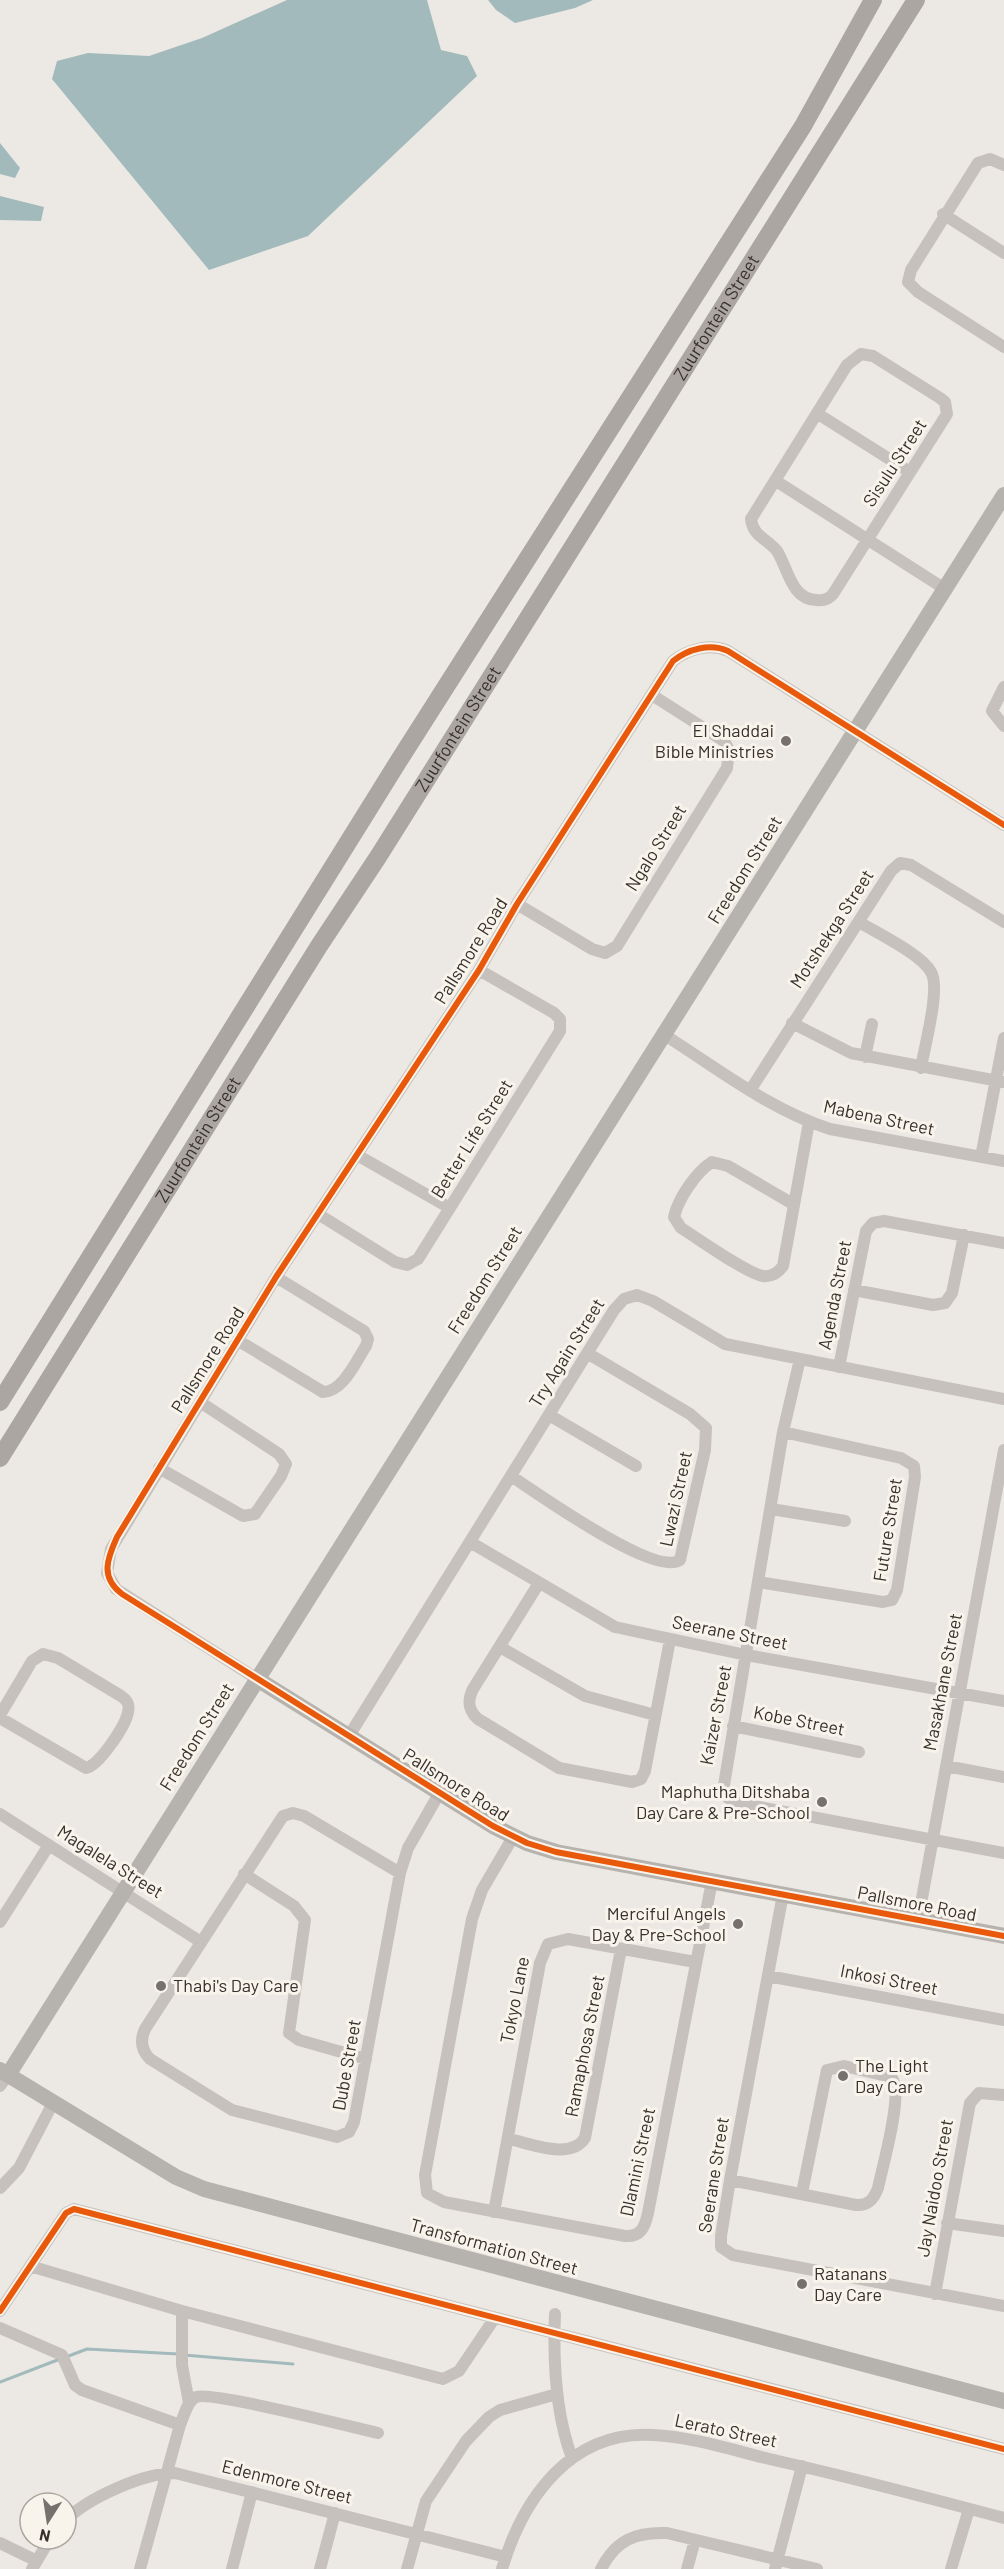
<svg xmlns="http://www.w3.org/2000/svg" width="1004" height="2569" viewBox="0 0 1004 2569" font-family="Barlow,sans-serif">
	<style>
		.water { fill: #a2babb }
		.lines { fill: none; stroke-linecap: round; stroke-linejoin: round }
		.stream { stroke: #a2babb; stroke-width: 3 }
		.street { stroke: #c6c1bc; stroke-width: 12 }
		.secondary { stroke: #b6b2ad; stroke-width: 16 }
		.primary { stroke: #aba6a1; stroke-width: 18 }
		.cycleway-casing { stroke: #f8f4ec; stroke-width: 10 }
		.cycleway { stroke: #e8590c; stroke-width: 6 }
		.poi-dot { fill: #76716c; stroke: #f8f4ec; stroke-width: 2 }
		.labels { text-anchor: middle; stroke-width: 6; stroke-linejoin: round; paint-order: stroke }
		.street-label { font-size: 18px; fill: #37302b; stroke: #f8f4ec }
		.poi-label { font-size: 18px; fill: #37302b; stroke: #f8f4ec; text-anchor: end }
	</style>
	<rect width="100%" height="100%" fill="#ece9e4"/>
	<path class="water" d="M287,0H427L441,50L467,56L477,76L308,236L209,270L52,79L57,61L88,53L149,56L202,38Z
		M488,0H593L575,8L515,23L496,10Z
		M0,143L20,168L15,178L0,174Z
		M0,196L44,207L41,221L0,220Z"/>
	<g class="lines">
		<path class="stream" d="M184,2355L293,2364
			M66,2357L87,2349L178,2354
			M0,2382L60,2359"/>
		<path class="street" d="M1004,165L990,159L978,163L911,270L908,282L918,292L1004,347
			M943,214L1004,253
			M861,354L873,356L940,398L945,402L947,414L833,594C829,599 823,601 816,600C791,599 788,568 777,551C768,539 753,537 751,519L847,365Z
			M818,414L910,472
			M776,481L945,589
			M1004,687L992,711L1004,726
			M517,904L592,949L605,953L617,946L727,768L729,750L724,741L652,695
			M859,922C877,933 921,954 931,972C941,988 924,1048 921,1068
			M792,1023L851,1053L1004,1082
			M663,1034C717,1068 770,1110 830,1129L1004,1161
			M865,1057L872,1024
			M751,1089L891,871L900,863L911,865L1004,922
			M357,1155L450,1208
			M981,1157L1004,1038
			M793,1204L728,1166L712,1162C696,1172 678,1199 674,1217L681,1228C699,1239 746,1273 763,1276C772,1277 778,1273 783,1266L809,1122
			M318,1214L395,1262L407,1265L418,1259L560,1031V1019L554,1013L479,970
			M854,1290L933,1305L945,1303L952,1293L964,1235
			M239,1341L323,1392C343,1392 356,1361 366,1346L368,1339L364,1331L276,1277
			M800,1359L783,1432L723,1791L728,1798L738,1803L1004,1853
			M839,1367L866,1231L873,1223L884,1221L1004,1243
			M549,1415L636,1466
			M159,1468L243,1516L255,1514L281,1476L286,1464L279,1454L200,1402
			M511,1476C536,1492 655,1578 680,1560L705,1450L706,1428L690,1414L587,1353
			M771,1509L845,1521
			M470,1542L615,1627L746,1655L1004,1701
			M758,1582L883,1602L892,1600L897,1590L915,1477L914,1466L901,1458L783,1432
			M539,1583L473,1689C467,1701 468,1710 478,1719L559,1768L632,1782L641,1779L645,1771L670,1640
			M500,1647L585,1696L655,1715
			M257,1679L116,1589L107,1573L111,1549L276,1277L479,970L517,904L673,661C688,649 710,643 728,651L1004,825
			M0,1715L32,1661L43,1654L58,1658L121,1696C127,1700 130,1704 128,1712C126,1725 99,1766 86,1768L0,1718
			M733,1726L859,1752
			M349,1736L614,1310L624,1299L637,1295L653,1301L725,1344L1004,1399
			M946,1766L1004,1777
			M0,1814L201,1942
			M513,1837L482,1890L472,1919L425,2175L427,2193L444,2202L625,2236C641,2237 645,2227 648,2213L712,1881
			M400,1873L304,1816L293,1813L283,1816L145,2029C140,2040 141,2050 150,2059L232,2110L337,2137L349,2132L354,2122L400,1873L408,1848L440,1792
			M244,1874L294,1906L305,1920L289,2033L299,2040L366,2059
			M783,1894L730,2180L721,2236V2247L733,2255L1004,2306
			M918,1920L1004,1450
			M0,1922L49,1845
			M768,1976L1004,2020
			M0,2086L8,2075
			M508,2139C530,2143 570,2161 585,2138L621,1949
			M730,2180L856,2205C868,2206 874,2199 878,2188C882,2168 905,2090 891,2077L844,2066L827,2070L802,2193
			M0,2188L19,2168L53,2103
			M494,2212L540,1963L548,1944L568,1939L695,1962
			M947,2223L1004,2231
			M30,2266L182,2311V2365L189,2403
			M935,2294L970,2103L979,2093L1004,2095
			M0,2311L66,2213L74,2209L1004,2449
			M182,2311L443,2379L459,2371L494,2319
			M555,2314C553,2362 555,2413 572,2458
			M0,2328L62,2355L75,2385L82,2390L180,2425
			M66,2520C88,2498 143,2473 175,2473L506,2557
			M0,2543L37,2561
			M32,2569L50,2539
			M140,2569L180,2425C184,2416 187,2401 196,2397C211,2391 352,2427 378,2433
			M232,2569L252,2492
			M320,2569L335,2513
			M407,2569L426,2501L466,2441L489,2417L500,2410L557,2394
			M502,2569C523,2498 571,2430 653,2435C695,2437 738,2452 778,2461C854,2478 929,2498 1004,2518
			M601,2569C616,2540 635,2532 667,2533L817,2569
			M687,2569L695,2540
			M775,2569L802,2466
			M951,2569L969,2509"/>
		<path class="secondary" d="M257,1679L493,1826L527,1843L556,1852L1004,1936
			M0,2070L176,2177L204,2189L1004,2401
			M8,2075L1004,495"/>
		<g class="primary">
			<path d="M0,1402L398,762L803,126L873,0"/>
			<path id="s1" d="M0,1458L319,946L378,857L916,0"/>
		</g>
		<g class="cycleway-casing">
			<path id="cycleway" d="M1004,825L728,651C710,643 688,649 673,661L517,904L479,970L276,1277L117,1537C107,1559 100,1577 122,1594L493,1826L527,1843L556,1852L1004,1936
				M0,2311L66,2213L74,2209L1004,2449"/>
		</g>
		<use href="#cycleway" class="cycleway"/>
	</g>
	<g class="poi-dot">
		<circle cx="786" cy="741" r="6"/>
		<circle cx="822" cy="1802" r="6"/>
		<circle cx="738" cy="1924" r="6"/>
		<circle cx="161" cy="1986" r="6"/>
		<circle cx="843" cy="2076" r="6"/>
		<circle cx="802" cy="2284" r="6"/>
	</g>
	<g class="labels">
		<g class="street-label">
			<text dy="6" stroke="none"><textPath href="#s1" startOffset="1347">Zuurfontein Street</textPath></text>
			<text transform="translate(895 463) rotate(-57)" y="6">Sisulu Street</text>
			<text dy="6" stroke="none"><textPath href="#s1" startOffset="861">Zuurfontein Street</textPath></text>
			<text transform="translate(656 848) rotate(-58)" y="6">Ngalo Street</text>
			<text transform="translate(745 870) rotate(-58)" y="6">Freedom Street</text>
			<text transform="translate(832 929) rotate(-57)" y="6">Motshekga Street</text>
			<text transform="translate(471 951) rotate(-58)" y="6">Pallsmore Road</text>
			<text transform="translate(879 1118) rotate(12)" y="6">Mabena Street</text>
			<text transform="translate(472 1139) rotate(-58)" y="6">Better Life Street</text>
			<text dy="6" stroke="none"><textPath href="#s1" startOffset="375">Zuurfontein Street</textPath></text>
			<text transform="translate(485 1280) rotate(-58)" y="6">Freedom Street</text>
			<text transform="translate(835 1295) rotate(-79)" y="6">Agenda Street</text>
			<text transform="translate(567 1353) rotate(-58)" y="6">Try Again Street</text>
			<text transform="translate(208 1360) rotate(-58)" y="6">Pallsmore Road</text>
			<text transform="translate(676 1499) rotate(-78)" y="6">Lwazi Street</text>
			<text transform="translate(888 1530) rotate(-81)" y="6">Future Street</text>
			<text transform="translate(730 1633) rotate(11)" y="6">Seerane Street</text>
			<text transform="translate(943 1682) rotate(-79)" y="6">Masakhane Street</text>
			<text transform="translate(716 1715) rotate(-79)" y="6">Kaizer Street</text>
			<text transform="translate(799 1721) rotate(11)" y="6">Kobe Street</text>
			<text transform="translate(197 1737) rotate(-58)" y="6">Freedom Street</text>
			<text transform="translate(456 1785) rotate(32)" y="6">Pallsmore Road</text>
			<text transform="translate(110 1862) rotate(32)" y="6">Magalela Street</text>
			<text transform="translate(917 1904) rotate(11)" y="6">Pallsmore Road</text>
			<text transform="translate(889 1980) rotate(11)" y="6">Inkosi Street</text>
			<text transform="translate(515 2000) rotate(-79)" y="6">Tokyo Lane</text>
			<text transform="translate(585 2046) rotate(-79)" y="6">Ramaphosa Street</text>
			<text transform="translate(347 2065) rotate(-80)" y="6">Dube Street</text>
			<text transform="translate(638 2162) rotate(-78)" y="6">Dlamini Street</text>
			<text transform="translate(714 2175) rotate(-81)" y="6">Seerane Street</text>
			<text transform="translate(935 2188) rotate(-80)" y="6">Jay Naidoo Street</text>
			<text transform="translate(494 2247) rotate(15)" y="6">Transformation Street</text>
			<text transform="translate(726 2431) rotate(12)" y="6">Lerato Street</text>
			<text transform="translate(287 2482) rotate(14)" y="6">Edenmore Street</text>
		</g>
		<g class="poi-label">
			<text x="774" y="737">El Shaddai<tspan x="774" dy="21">Bible Ministries</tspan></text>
			<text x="810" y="1798">Maphutha Ditshaba<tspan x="810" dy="21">Day Care &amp; Pre-School</tspan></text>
			<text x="726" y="1920">Merciful Angels<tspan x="726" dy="21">Day &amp; Pre-School</tspan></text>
			<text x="173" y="1992" text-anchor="start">Thabi's Day Care</text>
			<text x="855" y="2072" text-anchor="start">The Light<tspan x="855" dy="21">Day Care</tspan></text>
			<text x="814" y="2280" text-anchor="start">Ratanans<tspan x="814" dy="21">Day Care</tspan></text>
		</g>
	</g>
	<g transform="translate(48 2521) rotate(192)"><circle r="28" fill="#f8f4ec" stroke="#aba69f" stroke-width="1.5"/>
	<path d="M0-4.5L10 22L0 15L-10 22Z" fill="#76716c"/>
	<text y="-9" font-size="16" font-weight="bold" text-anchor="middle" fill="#37302b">N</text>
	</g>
</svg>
